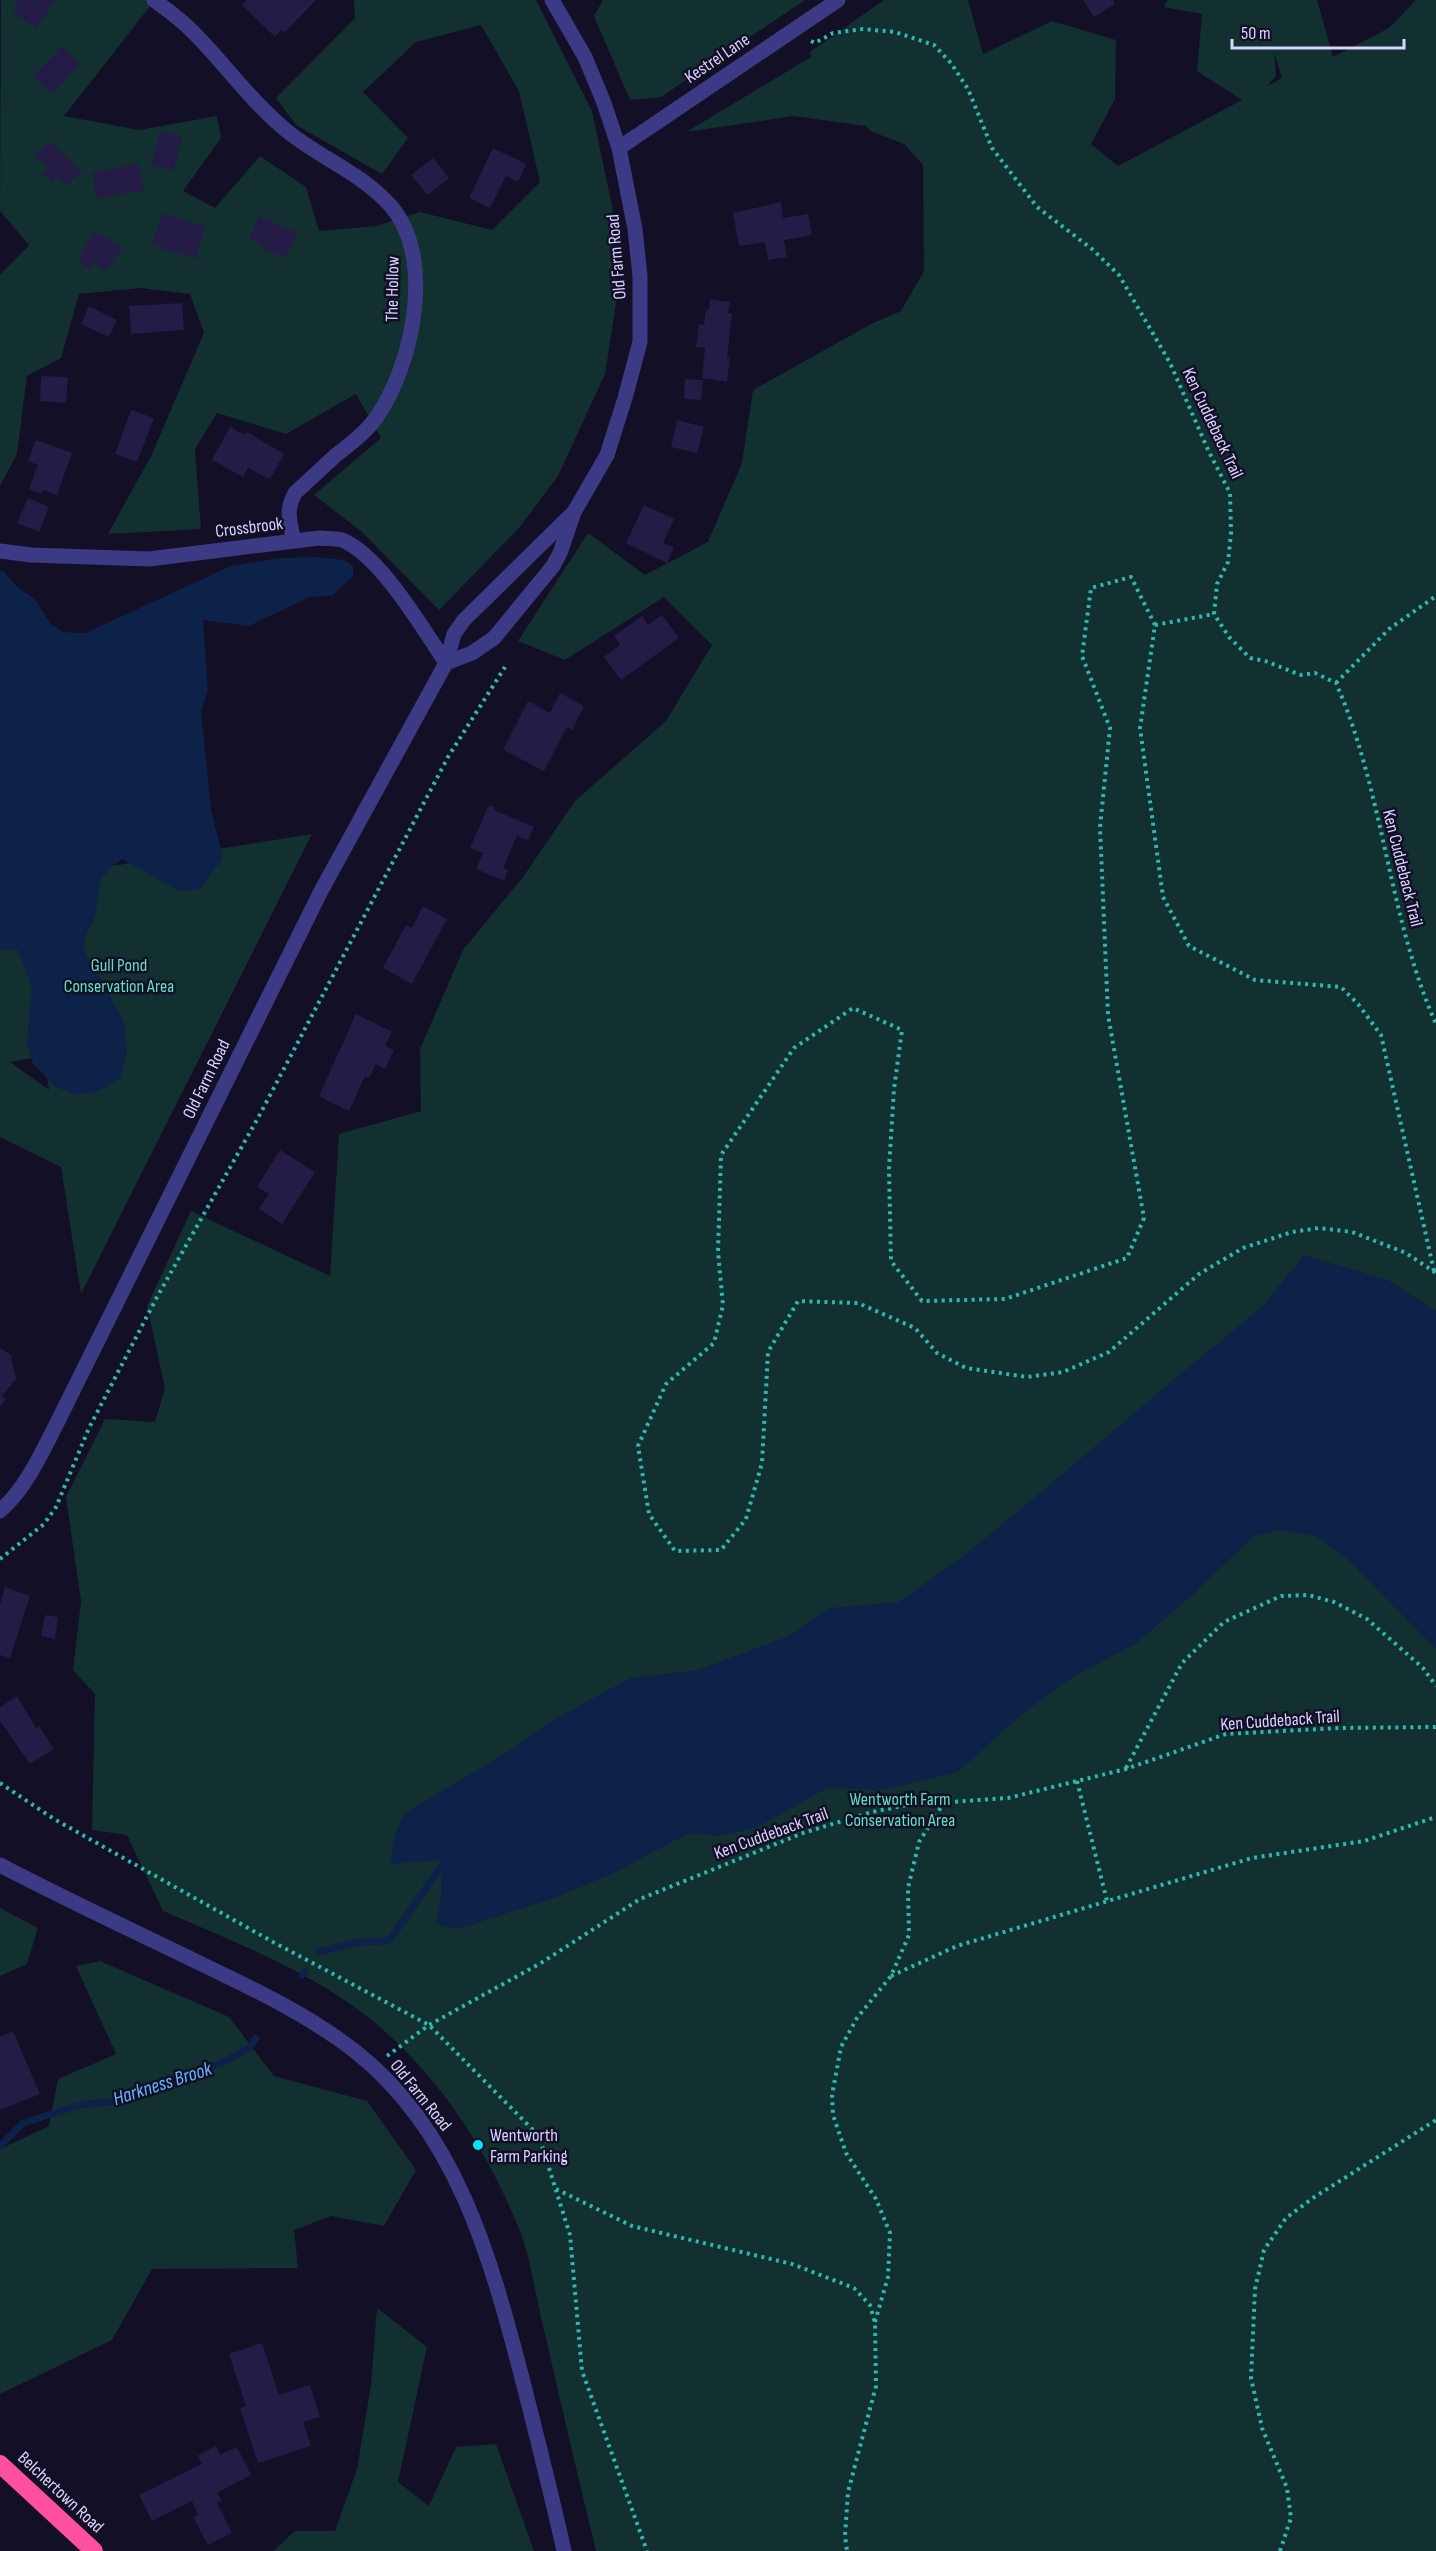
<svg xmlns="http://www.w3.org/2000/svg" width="1436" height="2551" viewBox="0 0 1436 2551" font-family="'Sofia Sans Condensed',sans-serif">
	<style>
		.green { fill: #12302f; fill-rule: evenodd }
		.water { fill: #0c2248 }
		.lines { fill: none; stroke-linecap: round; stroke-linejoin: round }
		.stream { stroke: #0c2248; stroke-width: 7 }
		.building { fill: #241b47 }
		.path { stroke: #2fb8b0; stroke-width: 4; stroke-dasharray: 3 4.5; stroke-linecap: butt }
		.street { stroke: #3d3a85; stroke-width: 15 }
		.highway { stroke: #ff4fa3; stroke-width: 18 }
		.poi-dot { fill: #00e5ff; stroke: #130f26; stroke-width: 2 }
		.labels { text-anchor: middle; stroke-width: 5; stroke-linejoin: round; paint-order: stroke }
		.street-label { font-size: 18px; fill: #d9d4ff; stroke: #130f26 }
		.park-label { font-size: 18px; fill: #5fe0c0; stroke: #130f26 }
		.poi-label { font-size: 18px; fill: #d9d4ff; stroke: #130f26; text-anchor: start }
		.water-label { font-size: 20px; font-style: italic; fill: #62b6ff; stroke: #130f26 }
	</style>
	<rect width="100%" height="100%" fill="#130f26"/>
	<path class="green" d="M1,0H155L64,116L139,130L217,116L221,138L183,191L215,208L260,156L306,187L319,231L376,226L420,212L492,230L540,182L519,91L481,25L416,42L363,92L408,138L382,174L296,125L276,98L355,18L354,0H536L592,111L613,211L617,297L605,374L558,476L519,528L439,610L362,532L314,495L381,438L356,394L286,434L217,413L195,449L201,529L108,534L151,456L204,333L190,294L141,288L79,294L61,358L27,376L17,454L0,486V275L29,245L0,211Z
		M603,0H805L661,97L630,100L594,16Z
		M884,0H968L983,54L1052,21L1116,40L1115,99L1091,144L1118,166L1242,100L1197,71L1202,14L1164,7L1167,0H1317L1333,57L1389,28L1416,0H1436V2551H596C578,2477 561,2404 544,2330C536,2299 531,2258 519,2229C486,2147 437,2073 368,2017C308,1970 232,1941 163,1911L127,1835L92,1830L95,1694L73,1670L81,1601L66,1497L105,1419L155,1422L165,1388L147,1306L191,1211L330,1276L339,1134L421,1111L420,1049L463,950L523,877L575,801L666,721L712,645L664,597L565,660L518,641L588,533L645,575L708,542L742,463L753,390L871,324L901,311L924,271L923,165L904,144L870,131L866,126L794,116L686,132L811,57L810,52ZM1274,52L1282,78L1267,86L1276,76Z
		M0,598L43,877L312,834L81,1294L61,1167L0,1137ZM44,1056L49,1090L10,1062Z
		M0,1908L38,1928L27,1964L0,1976Z
		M100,1961L229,2017L274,2076L367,2101L416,2170L384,2226L331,2216L294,2230L298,2268L152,2269L112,2340L0,2394V2149L49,2126L58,2079L116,2054L76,1966Z
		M377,2308L427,2347L398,2482L429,2506L456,2447L496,2444L534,2551H273L295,2531H335L357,2469L371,2385Z"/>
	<path class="water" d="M317,557L344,560L353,566V576L332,596L310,597L249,626L203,620L208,691L201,711L211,810L223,858L201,888L189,891L177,890L122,859C87,884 105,890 93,921C89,931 84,936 83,948L124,1022L127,1051L121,1078L98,1091L77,1095L56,1087L33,1064L27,1042L32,989L18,950H0V571L5,573L17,587L35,599L51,624L63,632L85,633L231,566L281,558Z
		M1304,1255L1388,1280L1436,1311V1649L1345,1557L1315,1536L1279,1530L1254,1536L1190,1597L1135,1644L1074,1676L1023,1713L958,1772L881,1790L827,1788L756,1828L718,1836L689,1833L614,1873L554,1898L458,1929L436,1925L441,1898L442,1860L390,1864L395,1834L405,1813L504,1754L550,1722L630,1678L698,1670L789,1636L829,1608L899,1602L967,1553L1027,1504L1171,1382L1262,1307Z"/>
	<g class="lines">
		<path class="stream" d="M319,1952L358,1942L389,1941L442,1865
			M302,1975L305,1972
			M0,2146L23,2123L80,2105L124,2100L160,2083L222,2063L249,2048L256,2038"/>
	</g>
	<path class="building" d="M19,0H55L36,28L12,11Z
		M247,0H316L284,33L282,30L275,37L242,5Z
		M1083,0H1113L1115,4L1094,17Z
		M62,47L80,65L52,94L33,76Z
		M160,131L182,136L173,171L151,165Z
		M49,141L81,171L67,185L58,177L52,183L43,174L49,168L35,155Z
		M493,148L526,164L518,182L506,176L490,208L469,198Z
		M433,158L449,178L428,195L411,175Z
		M138,163L144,190L97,199L92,173Z
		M781,202L783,218L808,214L812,235L784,240L787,257L768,260L765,242L739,246L733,213Z
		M162,213L205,226L196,259L152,245Z
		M259,216L297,232L286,258L262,248L264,245L249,239Z
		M95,231L122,247L107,271L94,263L90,269L79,262L82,258L80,256Z
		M710,299L730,302L728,313H732L727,357H730L727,382L702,378L705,348L696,347L699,324L704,325L706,309H709Z
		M182,303L184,330L131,334L129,306Z
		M89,306L117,320L109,337L81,324Z
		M41,376L68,377L66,403L40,401Z
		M685,379L703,380L701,400L684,399Z
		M131,410L154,418L137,462L115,454Z
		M677,420L704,427L697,453L671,447Z
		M230,427L245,435L247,432L284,454L270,479L248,468L243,477L212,460Z
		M36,440L72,453L57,495L43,490L41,494L29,489L38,465L28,461Z
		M28,498L49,507L39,532L17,523Z
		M644,505L674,519L663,543L674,548L667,563L626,543Z
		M662,615L679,638L621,680L604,657L620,645L614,636L642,616L648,625Z
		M560,693L584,706L572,730L567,727L544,771L503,750L528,701L550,713Z
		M489,805L495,807L494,810L534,827L528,840L517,836L503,868L508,870L504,881L476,869L483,853L470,848Z
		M423,906L447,919L412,984L383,968L406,925L412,928Z
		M356,1014L392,1032L385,1046L394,1050L385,1069L376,1064L369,1078L365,1076L349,1111L319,1096Z
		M280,1150L315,1172L282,1224L259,1209L269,1194L257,1187Z
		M0,1348L11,1355L16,1379L2,1396L6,1399L0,1407Z
		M5,1587L30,1596L10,1658L0,1655V1604Z
		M45,1615L58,1617L55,1639L41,1636Z
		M17,1696L36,1728L39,1726L54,1749L30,1764L0,1721V1707Z
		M13,2031L40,2094L0,2110V2037Z
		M262,2343L279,2395L310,2385L320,2417L303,2422L311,2446L258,2463L240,2408L246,2406L229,2354Z
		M216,2446L220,2455L237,2447L251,2475L217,2493L222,2501L217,2503L232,2533L208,2545L193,2517L198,2514L192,2501L152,2521L139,2495L202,2464L197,2456Z"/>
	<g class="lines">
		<path class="path" d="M811,41L815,43L833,33L863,29L895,32L934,45L951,63L968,89L992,148L1037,207L1092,249L1119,275L1170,363L1209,452L1230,493L1231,533L1228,562L1217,584L1214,614L1229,637L1250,658L1265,661L1301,675L1315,673L1336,683C1384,792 1388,916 1436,1024
			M1155,625L1214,614
			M1336,683L1389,629L1436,596
			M1434,1271L1381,1035L1358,1004L1341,987L1255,980L1189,946L1163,897L1140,728L1155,625L1131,577L1091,588L1082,656L1110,728L1100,827L1108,1015L1144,1218L1127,1258L1005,1299L922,1301L891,1261L889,1169L894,1089L902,1030L853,1008L794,1048L721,1155L718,1252L723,1305L714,1343L666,1384L638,1446L649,1514L675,1551L721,1550L746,1519L762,1463L768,1352L798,1301L858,1303L915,1328L937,1353L966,1368L1027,1377L1063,1372L1109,1352L1199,1274L1243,1248L1292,1232L1319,1228L1352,1232L1406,1253L1436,1273
			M0,1559L44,1524L56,1507L89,1428L157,1297L258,1118L448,757L505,667
			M1126,1768L1182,1663L1224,1622L1281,1596L1308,1595L1334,1602L1367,1619L1423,1668L1436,1686
			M1077,1781L1107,1901
			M0,1783L54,1819L273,1942L429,2025L539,2136L570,2235L582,2371L647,2551
			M891,1976L957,1946L1252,1858L1364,1841L1436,1817
			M387,2056L429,2025L541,1963L640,1899L803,1833L872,1812L907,1805L1008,1798L1126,1769L1226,1734L1339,1728L1436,1727
			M556,2189L632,2226L792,2264L854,2288L870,2305L875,2323L876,2386L848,2492L845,2536L847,2551
			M875,2322L888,2277L890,2233L876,2199L846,2153L833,2115L832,2095L841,2047L857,2018L891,1976L909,1935L908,1888L919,1842L943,1804
			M1280,2551L1291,2518L1287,2488L1262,2428L1251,2378L1255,2289L1264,2250L1286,2218L1313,2198L1436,2120"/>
		<path class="street" d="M154,0C166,9 179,18 190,29C223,61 250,101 287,131C320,158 361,173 390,205C436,257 413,363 378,415C367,432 350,444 335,456C322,468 308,481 295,493C285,510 290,523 294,541
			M619,148L838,0
			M0,551L31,555L149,559L319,538C326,539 335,538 342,540C380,555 423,629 446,663
			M446,663L472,653L494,638L553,566L560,553L574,512L607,455L625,398L640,342V276L635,229L619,148L604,103L585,57L552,0
			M0,1511C26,1488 40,1456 56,1425L321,891L446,663L454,634L464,620L574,512
			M0,1865C61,1897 123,1926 185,1956C243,1984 305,2012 356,2052C456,2131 490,2256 521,2374C536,2433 551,2492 564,2551"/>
		<path class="highway" d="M0,2464L94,2551"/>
	</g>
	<circle class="poi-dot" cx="478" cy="2145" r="6"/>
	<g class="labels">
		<g class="street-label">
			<text transform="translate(717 58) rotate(-34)" y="6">Kestrel Lane</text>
			<text transform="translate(616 257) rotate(-95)" y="6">Old Farm Road</text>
			<text transform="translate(392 289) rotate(-89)" y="6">The Hollow</text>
			<text transform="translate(1213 423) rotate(65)" y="6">Ken Cuddeback Trail</text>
			<text transform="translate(249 527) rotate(-7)" y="6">Crossbrook</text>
			<text transform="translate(1403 868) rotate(76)" y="6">Ken Cuddeback Trail</text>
			<text transform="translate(206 1079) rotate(-64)" y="6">Old Farm Road</text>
			<text transform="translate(1280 1720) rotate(-4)" y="6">Ken Cuddeback Trail</text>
			<text transform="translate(771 1833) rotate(-20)" y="6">Ken Cuddeback Trail</text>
			<text transform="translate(421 2095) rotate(51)" y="6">Old Farm Road</text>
			<text transform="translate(61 2492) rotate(43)" y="6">Belchertown Road</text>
		</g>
		<g class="park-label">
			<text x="119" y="971">Gull Pond<tspan x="119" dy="21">Conservation Area</tspan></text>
			<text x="900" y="1805">Wentworth Farm<tspan x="900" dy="21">Conservation Area</tspan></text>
		</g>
		<g class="poi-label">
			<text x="490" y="2141">Wentworth<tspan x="490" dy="21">Farm Parking</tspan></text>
		</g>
		<g class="water-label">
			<text transform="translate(162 2083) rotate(-18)" y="7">Harkness Brook</text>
		</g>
	</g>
	<path d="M1232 39v9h172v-9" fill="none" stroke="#d9d4ff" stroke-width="3"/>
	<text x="1241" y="39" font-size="18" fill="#d9d4ff" stroke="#130f26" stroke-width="4.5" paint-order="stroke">50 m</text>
</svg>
